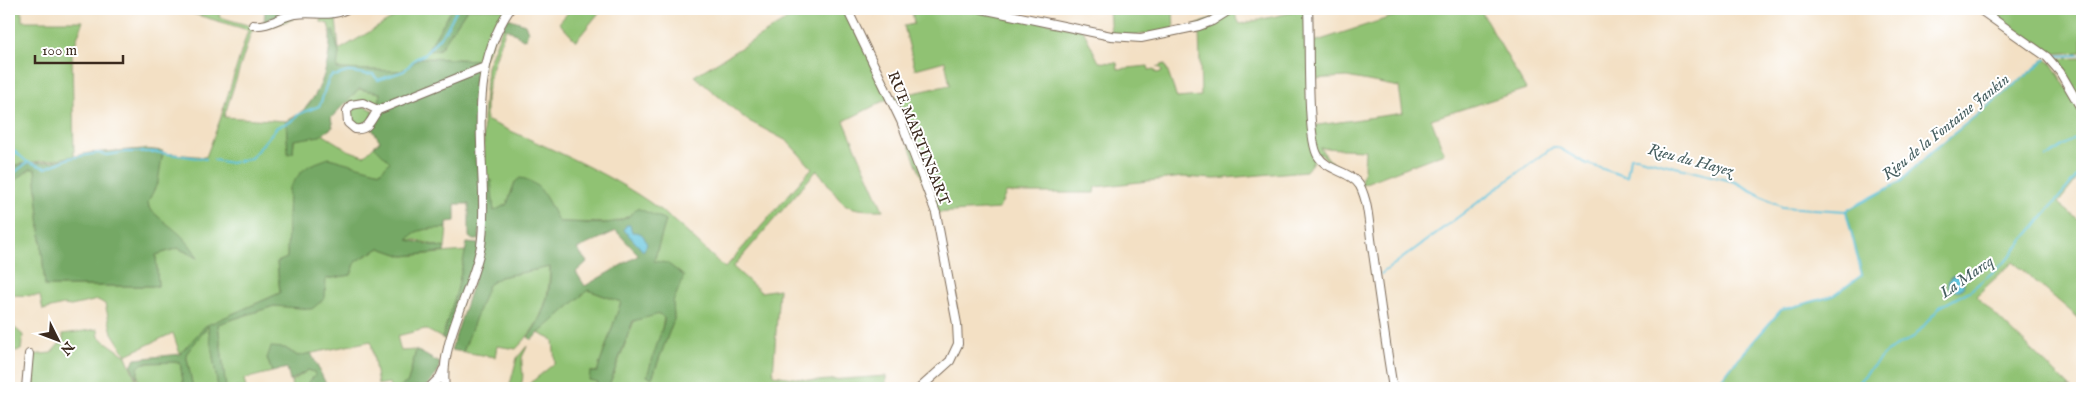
<svg xmlns="http://www.w3.org/2000/svg" width="2091" height="397" viewBox="0 0 2091 397" font-family="'IM FELL English',serif">
	<style>
		.green { fill: #90c273; stroke: #667648; fill-rule: evenodd }
		.forest { fill: #74a865; stroke: #586942; fill-rule: evenodd }
		.water { fill: #5ec2db; stroke: #4c767c }
		.lines { fill: none; stroke-linecap: round; stroke-linejoin: round }
		.stream { stroke: #5ec2db; stroke-width: 2 }
		.minor-casing { stroke: #7b6a58; stroke-width: 10 }
		.minor { stroke: #fff; stroke-width: 8 }
		.labels { text-anchor: middle; stroke-width: 4; stroke-linejoin: round; paint-order: stroke }
		.street-label { font-size: 15px; fill: #3b2a1e; stroke: #fff }
		.water-label { font-size: 16px; font-style: italic; fill: #475f60; stroke: #fff }
	</style>
	<rect width="100%" height="100%" fill="#fff"/>
	<filter id="ink" filterUnits="userSpaceOnUse"><feTurbulence type="fractalNoise" baseFrequency=".02" numOctaves="2"/><feDisplacementMap in="SourceGraphic" scale="10" xChannelSelector="R" yChannelSelector="G"/><feConvolveMatrix kernelMatrix="1 2 1 2 8 2 1 2 1" color-interpolation-filters="sRGB"/></filter>
	<filter id="wash" filterUnits="userSpaceOnUse"><feTurbulence type="fractalNoise" baseFrequency=".0096" numOctaves="4" result="noise"/><feDisplacementMap in="SourceGraphic" scale="20" xChannelSelector="R" yChannelSelector="G"/><feGaussianBlur stdDeviation="1.12" result="paint"/><feColorMatrix in="noise" values="0 0 0 0 0 0 0 0 0 0 0 0 0 0 0 0 0 1.4 0 .05"/><feComposite in="paint" operator="in"/></filter>
	<g filter="url(#wash)">
		<rect width="100%" height="100%" fill="#f3e0c4"/>
		<path class="green" d="M9,9H22V21H83L72,53L74,156C52,161 31,161 9,166Z
			M177,9H221L219,17L251,26L294,16L293,19L267,28L253,30L251,33L224,117L286,121L288,153H293L294,140L322,134L348,150L364,156L374,146L390,162L380,172L329,159L289,188L287,259L277,262L280,293L208,325L218,388H193L186,354L207,326L180,354L173,333L126,355L112,333L105,304L98,300L71,306L63,305L43,310L40,296L9,295V185L30,169L35,168L45,286H158L156,255L178,248L197,258L149,208L148,202L163,153L206,157L220,120L248,30Z
			M350,9H354L336,19L339,50L408,9H452L427,51L440,49L467,9H507L484,60L420,58L401,71L336,69L339,53L333,30L330,31L328,24L321,22V17Z
			M571,9H602L576,41L559,23Z
			M805,9H847L890,98L950,85L945,61L915,69L904,26L914,24L912,9H982L1083,30L1099,62L1117,63L1118,69L1148,66L1149,70L1154,69L1156,73L1162,72L1161,68L1156,67L1165,64L1177,98L1201,96L1199,30L1175,35L1232,9L1240,24L1308,9L1313,19L1314,42L1416,9H1480L1526,89L1431,119L1444,153L1360,185L1364,170L1365,150L1320,148L1331,162L1341,168L1330,163L1320,153L1306,171L1215,179L1183,177L1096,187L1095,193H1006L999,209L936,213L890,98L844,121L883,210C836,211 844,202 817,170L733,267L761,292L779,289L773,375L815,381L886,376V388H790L779,385L777,388H651V384H645L643,388H608L634,321L654,314H660L664,318L652,378L674,319L673,302L654,261L666,220L632,215L612,223L558,222L547,200L515,182L507,204L494,212L485,181L483,119L487,67L503,26L506,28L491,72L486,98V120C544,146 619,176 668,216C688,232 706,251 725,268L812,168L787,141L747,120L694,76ZM1347,77L1399,87L1403,113L1311,126L1310,79Z
			M1109,9H1173L1174,33L1111,36Z
			M1982,9H2082V52L2047,54Z
			M2082,58V106L2054,59Z
			M2045,59L2051,63L2082,113V173L2058,203L2082,223V321L2013,262L1976,296L2071,388H1713L1781,310L1833,296L1862,275L1846,211L1900,182L1931,152Z
			M358,89L380,93V107L360,101L345,103Z
			M361,105L373,110V114L366,126L357,127L350,122V110Z
			M447,228L445,248L416,240H407C415,227 433,229 447,228Z
			M380,248L403,256L466,251L457,291L442,338L425,329L397,336L401,351L416,350L408,382L398,388H390L389,383L378,385L371,341L298,356L285,348L267,358L272,372L244,379L246,388H226L218,324L274,306L312,308L325,279L351,275L356,261Z
			M550,267C549,303 541,324 516,349L497,346L495,357L463,352L487,285L500,277Z
			M588,290L621,302L597,372H591L597,382L596,388H524L555,363L553,340L538,333Z
			M9,323L23,335L21,350L9,352Z
			M98,329L99,337L126,356L138,385V368L143,363L180,362L184,388H172V386L161,388H28L31,355L51,353L59,344L63,343V334Z
			M527,346C526,350 523,354 522,358C521,370 526,378 519,388H509L517,358Z
			M308,370L314,372L316,375L304,388H292L291,382Z"/>
		<path class="forest" d="M265,9H309V12L264,23Z
			M452,9H467L440,49L427,51Z
			M508,18L525,24L528,32L526,38L523,39L503,26Z
			M333,30L339,53L337,69L401,71L420,58L484,60L478,99L481,204L479,240H473L469,237V204H455V221L447,222V228C433,229 415,227 408,240L445,248L444,252L403,256L380,248L356,261L351,275L326,279L325,298L312,309L274,306L218,324L226,388H218L208,326L186,354L193,388H184L180,362L143,363L138,368L137,379L131,365L135,359L180,354L205,326L280,293L277,262L287,258L289,188L301,172L310,165L329,158L380,172L390,162L374,146L380,141L370,126L380,107V93L359,89L331,118L333,127L320,136L294,140L293,153L288,154L286,121C319,108 331,64 330,31Z
			M144,149L163,151L158,182L148,202L149,208C169,228 183,231 198,258L178,248L156,255L158,286H45L35,169H30L9,185V166L54,161L89,153Z
			M520,178C543,181 548,204 559,222C583,221 621,231 637,208L666,220L654,261L667,263L684,276L673,302L674,319L652,378L647,376L664,322V318L660,314L633,321L608,388H596L597,382L589,380L590,372H597L621,302L588,290L531,340L528,337C544,317 551,292 550,267L500,277L488,285L463,352L451,350L479,265L485,181L491,180L494,211L507,204L515,182ZM616,231L639,255L585,286L576,272L587,262L577,249Z
			M467,243L479,244L476,260L448,341L442,338L457,291Z
			M271,347L285,348L298,356L311,353L328,388H304L315,375L314,372L308,370L290,381L287,368L272,372L267,358Z
			M416,350L440,363L437,374L427,386L398,388L408,382Z"/>
		<path class="water" d="M626,225H630L632,232C643,232 644,236 647,245L643,251L624,230Z
			M1948 283a8 8 0 1 1 16 0a8 8 0 1 1-16 0Z"/>
		<g class="lines">
			<path class="stream" d="M2055,56L2082,55
				M9,146L27,162
				M2046,157L2082,134
				M214,160L231,163L251,158L277,127L292,121L299,114L319,106C325,96 324,83 332,75C338,77 341,73 348,72C356,71 363,76 373,74L378,80L404,71L415,59L425,54L446,30L457,9
				M9,177L28,162L46,168L70,158L98,153L107,155L126,152H154L206,159
				M1381,274L1553,147H1557L1585,163L1627,177L1630,157H1636L1735,182L1782,207L1846,211
				M1713,388L1781,310L1833,296L1862,275L1846,211L1900,182L1931,152L2046,59
				M1853,388L1886,352L1915,336L1940,307L1971,290L2005,262L2082,170"/>
		</g>
	</g>
	<g filter="url(#ink)">
		<g class="lines">
			<g class="minor-casing">
				<path id="minor" d="M847,9L901,121L936,213L942,245L957,324L958,344L950,361L920,388
					M982,9L1111,36L1141,38L1199,26L1212,21L1231,9
					M1308,9C1310,36 1306,137 1318,156C1327,171 1351,171 1360,186C1369,203 1369,228 1372,246C1379,293 1385,341 1393,388
					M1979,9L2047,57L2060,72L2082,110
					M253,25C270,27 280,16 296,14C314,11 329,18 347,9
					M378,110L363,103L351,105L347,111L348,123L355,129C369,131 371,119 378,110L485,67
					M26,388L29,354
					M429,388L440,377L443,370
					M445,388C439,342 472,292 481,246C484,228 483,211 483,193C481,129 472,65 510,9"/>
			</g>
			<use href="#minor" class="minor"/>
		</g>
	</g>
	<g class="labels">
		<g class="street-label">
			<text transform="translate(919 138) rotate(68)" y="5">RUE MARTINSART</text>
		</g>
		<g class="water-label">
			<text transform="translate(1945 126) rotate(-39)" y="6">Rieu de la Fontaine Jankin</text>
			<text transform="translate(1691 159) rotate(15)" y="6">Rieu du Hayez</text>
			<text transform="translate(1966 276) rotate(-35)" y="6">La Marcq</text>
		</g>
	</g>
	<rect width="2091" height="397" fill="none" stroke="#fff" stroke-width="30"/>
	<g transform="translate(58 340) rotate(132)" stroke="#ffffff" stroke-width="4" paint-order="stroke">
	<path d="M0-4L9 19L0 12L-9 19Z" fill="#3b2a1e"/>
	<text y="-8" font-size="14" font-weight="bold" text-anchor="middle" fill="#3b2a1e">N</text>
	</g>
	<path d="M35 55v8h88v-8" fill="none" stroke="#3b2a1e" stroke-width="2.5"/>
	<text x="42" y="55" font-size="15" fill="#3b2a1e" stroke="#ffffff" stroke-width="4" paint-order="stroke">100 m</text>
</svg>
